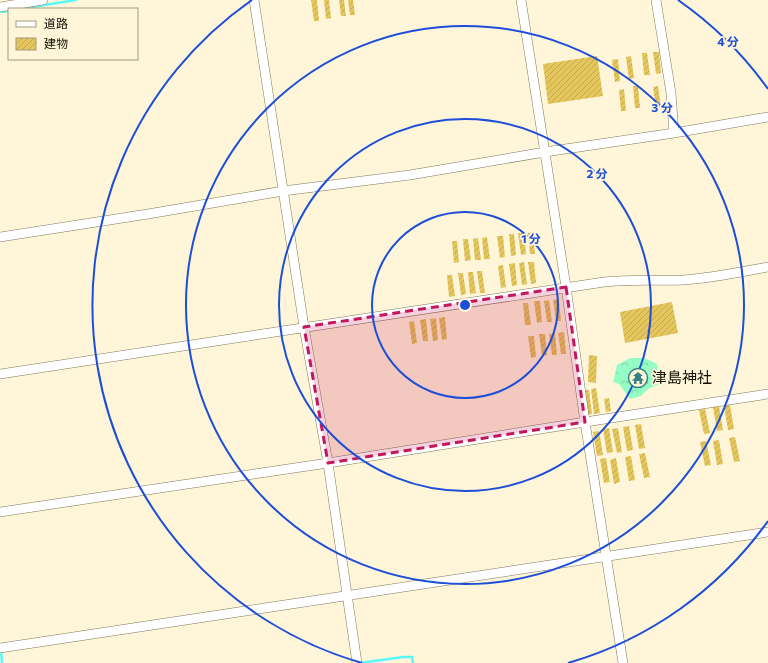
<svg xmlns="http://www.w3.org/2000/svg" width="768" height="663" viewBox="0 0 768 663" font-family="Commissioner,'Noto Sans JP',sans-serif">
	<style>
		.forest { fill: url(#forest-crowns) }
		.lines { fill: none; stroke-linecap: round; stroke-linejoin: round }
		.stream { stroke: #5bf8f9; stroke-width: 2.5 }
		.building { fill: url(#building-hatch) }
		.minor-casing { stroke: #817756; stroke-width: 10 }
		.minor { stroke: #fff; stroke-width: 9 }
		.marked { fill: #c2185b; fill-opacity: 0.2; stroke: #c2185b; stroke-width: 3; stroke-dasharray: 8 5; stroke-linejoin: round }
		.ring { fill: none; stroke: #1d4ed8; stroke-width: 2 }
		.labels { text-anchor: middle; stroke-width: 3.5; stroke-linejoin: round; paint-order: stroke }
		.poi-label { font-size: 15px; fill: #120f03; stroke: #fff6d9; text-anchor: start }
		.centre { fill: #1d4ed8; stroke: #fff6d9; stroke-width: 2 }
		.ring-label { font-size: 12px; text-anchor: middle; font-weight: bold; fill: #1d4ed8; stroke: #fff6d9; stroke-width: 3.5; stroke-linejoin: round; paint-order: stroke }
	</style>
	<defs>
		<pattern id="forest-crowns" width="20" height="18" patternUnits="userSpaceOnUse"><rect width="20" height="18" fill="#94fcc4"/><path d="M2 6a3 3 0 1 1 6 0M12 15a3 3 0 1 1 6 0" fill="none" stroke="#7fd7a7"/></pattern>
		<pattern id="building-hatch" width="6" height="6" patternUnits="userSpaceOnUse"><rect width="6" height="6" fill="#e5c65c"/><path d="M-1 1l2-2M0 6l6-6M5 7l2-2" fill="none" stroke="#c3a94e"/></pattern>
	</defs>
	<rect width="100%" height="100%" fill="#fff6d9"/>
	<path class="forest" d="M630,358H645L657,364L659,384L648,389L641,396L630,399L619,384L613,382L617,365Z"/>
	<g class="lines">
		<path class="stream" d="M19,9L76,0
			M0,12L9,11
			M1,650L2,663
			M360,663L403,657H412L413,663"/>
	</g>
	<path class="building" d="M311,0H317L319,21H314Z
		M324,0H329L331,18L326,19Z
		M339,0H344L346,16H341Z
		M348,0H353L355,15H350Z
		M653,52H659L661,73L656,74Z
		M642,53H647L650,75H644Z
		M597,56L603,96L548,104L543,64Z
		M631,56L634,78L629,79L626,57Z
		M618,59L620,81L615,82L612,60Z
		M633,86H638L640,108H635Z
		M658,86L661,108H656L653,87Z
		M624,89L626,111H621L619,90Z
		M533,232L535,254H530L528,233Z
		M518,233H524L526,254L521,255Z
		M509,234H514L516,255L511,256Z
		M497,236H503L505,257L500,258Z
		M487,237L490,259H484L482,238Z
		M478,238L481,260H475L473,239Z
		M463,239H468L471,260L465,261Z
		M452,241H457L459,262L454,263Z
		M524,262L527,284L522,285L519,263Z
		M528,262H534L536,283L531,284Z
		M515,263L517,285L512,286L509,264Z
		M503,265L506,287L501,288L498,266Z
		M477,271H482L485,293H480Z
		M468,272H473L476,293L470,294Z
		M458,273H463L466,294L461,295Z
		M447,275H452L455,296L449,297Z
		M559,299L561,321H556L553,300Z
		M549,300L552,322H547L544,301Z
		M534,301H540L542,322L537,323Z
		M672,302L678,333L625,343L620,312Z
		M523,303H528L531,325H525Z
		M445,317L447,339L442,340L439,318Z
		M436,318L438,340L433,341L430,319Z
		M426,319L428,341H423L420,320Z
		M414,321L417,343L412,344L409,322Z
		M564,332L566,354H561L558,333Z
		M555,333L557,355H552L549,334Z
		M539,334H545L547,355L542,356Z
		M528,336H534L536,357L531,358Z
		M589,355L597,356L596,383L588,382Z
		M596,388L600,413L594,414L591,389Z
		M583,390H589L592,414L587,415Z
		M609,398L611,411L606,412L604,399Z
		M730,405L734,429L728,430L724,406Z
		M719,406L723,430L717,431L713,407Z
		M705,409L710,433L704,434L699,410Z
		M641,424L645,448L639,449L635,425Z
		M629,426L633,450L627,451L623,427Z
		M609,428L613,452L607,453L603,429Z
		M618,428L622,452L617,453L612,429Z
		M599,431L603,455L597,456L593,432Z
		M735,437L740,461L734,462L729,438Z
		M719,440L723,464L717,465L713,441Z
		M706,441L711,465L705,466L700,442Z
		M645,453L650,477L644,478L639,454Z
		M631,456L635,480L629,481L625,457Z
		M606,458L610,482L604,483L600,459Z
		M616,458L620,482L614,484L610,460Z"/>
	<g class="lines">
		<g class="minor-casing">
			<path id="minor" d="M254,0L304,327L328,463L357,663
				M521,0L566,287L585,422L623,663
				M656,0L671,93L674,133
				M0,7L43,0
				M0,237L148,214L283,191L410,175L545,152L674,133L768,117
				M0,374L604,282C630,279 657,281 683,280C712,278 740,272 768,267
				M0,512L328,463L585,422L768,394
				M0,648L768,532"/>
		</g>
		<use href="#minor" class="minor"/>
	</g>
	<path class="marked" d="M566,287L585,422L328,463L304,327Z"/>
	<g class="ring">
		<circle cx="465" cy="305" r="93"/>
		<circle cx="465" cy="305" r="186"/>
		<circle cx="465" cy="305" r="279"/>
		<path d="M768 521A372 372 0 0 1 568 663M362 663A372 372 0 0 1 252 0M678 0A372 372 0 0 1 768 89"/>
	</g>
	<defs>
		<g id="temple-ring" transform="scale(1)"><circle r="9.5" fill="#fff6d9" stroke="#388083" stroke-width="1.5"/><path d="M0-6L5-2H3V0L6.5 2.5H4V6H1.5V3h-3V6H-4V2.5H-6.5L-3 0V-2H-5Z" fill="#388083"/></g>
	</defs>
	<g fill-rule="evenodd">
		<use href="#temple-ring" x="638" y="378"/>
	</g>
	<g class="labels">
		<g class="poi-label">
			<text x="652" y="383">津島神社</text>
		</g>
	</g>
	<circle cx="465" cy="305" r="6" class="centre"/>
	<g class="ring-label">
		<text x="728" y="46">4 分</text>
		<text x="662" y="112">3 分</text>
		<text x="597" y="178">2 分</text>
		<text x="531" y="243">1 分</text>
	</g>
	<rect x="8" y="8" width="130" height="52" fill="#fff6d9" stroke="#a09a83"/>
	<rect x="16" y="21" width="20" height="6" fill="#ffffff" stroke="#a09a83"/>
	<text x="44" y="28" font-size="12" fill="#120f03">道路</text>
	<rect x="16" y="38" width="20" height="12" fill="url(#building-hatch)" stroke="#a09a83"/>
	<text x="44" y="48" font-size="12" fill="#120f03">建物</text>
</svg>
